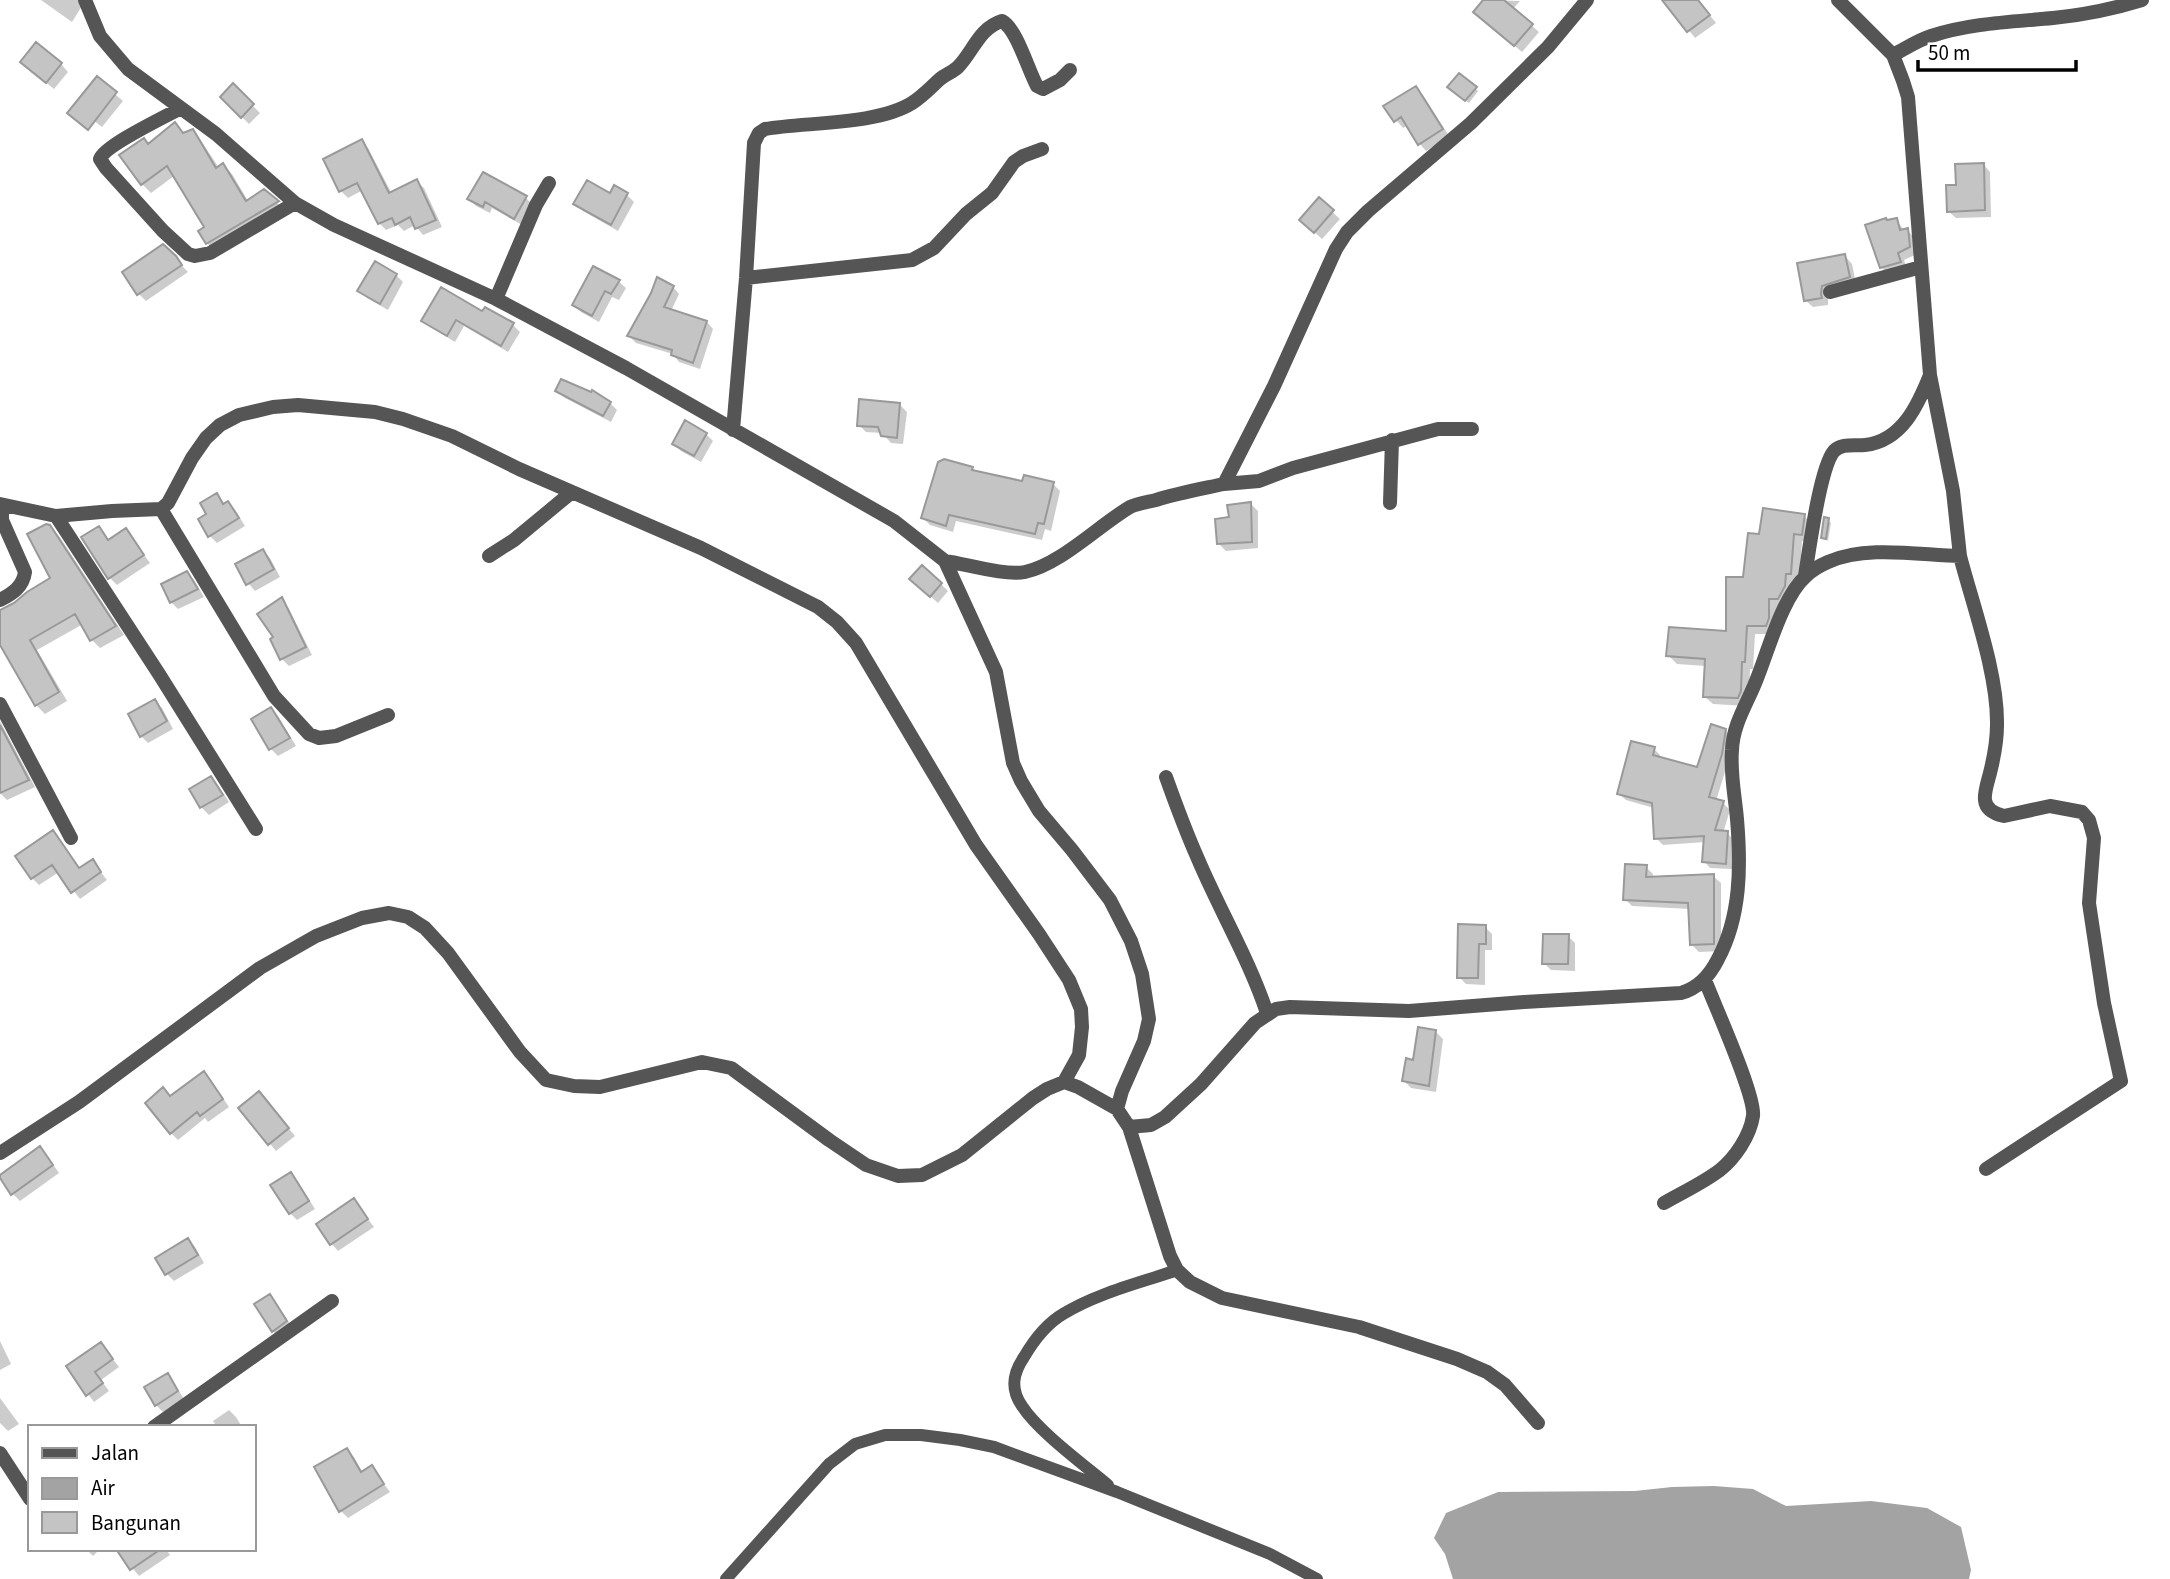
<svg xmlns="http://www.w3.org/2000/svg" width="2170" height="1579" viewBox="0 0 2170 1579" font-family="'Source Sans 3',sans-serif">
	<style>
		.water { fill: #a3a3a3 }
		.shadow { fill: #0003 }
		.building { fill: #c4c4c4; stroke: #999; stroke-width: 2 }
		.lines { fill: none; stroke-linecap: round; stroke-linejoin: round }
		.service { stroke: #555; stroke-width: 12 }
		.minor { stroke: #555; stroke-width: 14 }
	</style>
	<rect width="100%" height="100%" fill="#fff"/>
	<path class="water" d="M1714,1486L1753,1489L1786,1506L1871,1501L1927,1508L1961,1527L1971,1570L1969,1579H1453L1445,1554L1434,1538L1446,1513L1498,1492L1635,1491L1672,1487Z"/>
	<path class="shadow" d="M41,0H84L85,1L72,22Z
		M1486,0L1520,1L1513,9L1539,32L1522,52L1483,19Z
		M1665,0H1698L1716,23L1695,38Z
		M61,64L68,72L54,89L29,69Z
		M97,79L123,101L102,127L83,112Z
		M233,86L260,113L249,124L222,97Z
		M1416,88L1423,95L1449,136L1426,151L1419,143L1408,125L1403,128L1385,107Z
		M1475,88L1478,91L1469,103L1452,90Z
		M191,130L200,139L219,168L223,165L232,174L248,201L264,191L286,211L216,252L207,243L206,228L174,176L151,193L142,184L149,146L185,135Z
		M361,141L368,148L392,194L416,181L424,188L442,227L423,235L415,225L404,231L398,225L386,230L379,223L363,190L348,198L341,191Z
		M1983,164L1990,172L1991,217L1956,218L1948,211L1958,187Z
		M610,195H627L634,202L618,231L583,211L576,204Z
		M526,198L533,205L522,225L492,208L490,213L476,206L469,199Z
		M1319,200L1340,219L1322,239L1309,227Z
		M1896,220L1904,230H1907L1914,237L1917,254L1904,260L1907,269L1889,275L1881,267Z
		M163,246L188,272L146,301L139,294Z
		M1845,256L1852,264L1856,284L1828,293V305L1813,307L1805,300Z
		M396,275L403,282L388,310L367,298L360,291Z
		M618,281L626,288L619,300L612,297L599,322L581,312L574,305Z
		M673,287L679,294L671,311L707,322L713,329L700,369L679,362L673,354L636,343L629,336Z
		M483,314L513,325L520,332L508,352L464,326L455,342L430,327L423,320Z
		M557,391L610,403L617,410L611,422L565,398Z
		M900,405L907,412L903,444L891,443L882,433L866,432L859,425Z
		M706,434L713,441L701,462L681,451L674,443Z
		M972,468L976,472L1024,483L1053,484L1060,491L1051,531L1045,529L1042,540L956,521L953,532L930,525L923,518Z
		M217,495L225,504L228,503L235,510L245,526L217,543L210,536L208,515Z
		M1251,504L1258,511V548L1226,551L1219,544L1231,519Z
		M1804,516L1813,524L1810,542L1802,541L1799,582L1787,607L1777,606V628L1774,634H1755L1753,669H1750L1749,700L1746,706L1713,704L1704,696L1706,666L1677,664L1668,655L1727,633L1760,535Z
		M1828,520L1831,523L1828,541L1823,537Z
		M49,526L59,536L124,635L100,648L91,639L83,624L37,650L67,701L45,714L36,705L0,641V610L10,608L52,579Z
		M99,528L109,541L126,530L150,563L117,585L110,578Z
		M263,551L270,558L280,577L255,591L248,583Z
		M187,573L194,580L204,597L178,609L171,602Z
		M941,584L948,591L938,603L919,586Z
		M281,600L288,607L312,655L289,666L282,659Z
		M155,701L162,708L173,729L148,743L141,736Z
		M271,709L278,716L296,746L278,756L271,749L253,720Z
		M0,721L35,787L7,800L0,793Z
		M1725,730L1732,737L1728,762L1716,801L1723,803L1730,810L1723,833H1727L1734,840L1732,869L1710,868L1704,861L1705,842L1663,845L1656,838L1654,808L1626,800L1619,794L1654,749L1660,755V759L1698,769Z
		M211,778L218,785L229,802L209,815L201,807L191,790Z
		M53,832L80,869L92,861L107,880L80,899L59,872L39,885L32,878Z
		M1646,867L1653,874V878L1713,876L1721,883V951L1699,952L1692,945L1690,909L1632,906L1625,899Z
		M1485,927L1492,934V950H1485V985L1466,984L1459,977Z
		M1568,936L1575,943V971L1551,970L1544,963Z
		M1436,1032L1443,1039L1436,1092L1411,1088L1404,1081L1414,1062Z
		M211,1081L229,1107L208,1122L205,1118L178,1140L171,1133L170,1097Z
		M266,1101L295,1136L276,1151L241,1109Z
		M47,1156L59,1173L20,1201L13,1194Z
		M290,1174L298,1182L315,1209L297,1220L290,1213Z
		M354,1201L374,1227L338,1251L331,1243Z
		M187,1240L195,1247L204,1263L174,1281L167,1274Z
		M270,1296L277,1304L293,1329L280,1338L273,1331Z
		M0,1341L11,1364L0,1370Z
		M101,1344L119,1367L101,1380L109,1391L94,1402L68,1367Z
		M167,1375L174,1383L184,1399L163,1412L156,1405Z
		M0,1398L19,1424L8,1431L0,1423Z
		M229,1410L236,1417L242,1427H217L213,1421Z
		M347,1450L354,1457L363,1473L372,1468L390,1492L348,1518L341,1511L316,1468Z
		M86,1549H100L93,1556Z
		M125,1549H166L170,1555L139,1576L120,1553Z"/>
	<path class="building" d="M1483,0H1504L1533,24L1514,46L1473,12Z
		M1662,0H1698L1710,15L1687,32Z
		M36,42L62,63L46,83L20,62Z
		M1459,73L1477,87L1465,101L1447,87Z
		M97,76L117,92L88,130L67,113Z
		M233,83L254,104L241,118L220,97Z
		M1416,86L1443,129L1418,145L1401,117L1394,122L1383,106Z
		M175,122L183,133L193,129L216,168L223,163L246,201L264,189L279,201L206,244L198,231L204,227L167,166L141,185L119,155L144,138L148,144Z
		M362,139L389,193L417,179L436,220L415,229L410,217L395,225L392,218L378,224L357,183L339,192L323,159Z
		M1984,163L1985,210L1947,212L1946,185H1956L1955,164Z
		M483,172L527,196L514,219L485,202L483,207L467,199Z
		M587,180L610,193L614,185L628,193L611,225L573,204Z
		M1319,197L1334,210L1314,233L1299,220Z
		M1886,218L1887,220L1897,218L1900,230L1908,228L1910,247L1898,253L1901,262L1880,268L1865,225Z
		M163,244L176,256L182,265L137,295L122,272Z
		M1845,254L1850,277L1822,286L1821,294L1822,298L1804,301L1797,263Z
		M375,261L397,274L380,304L357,291Z
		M593,266L620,280L611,294L605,291L592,316L572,305Z
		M657,277L674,286L664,307L707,321L693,363L671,355L672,350L627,336L651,293Z
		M441,287L482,311L485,307L514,323L501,346L456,320L447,336L421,321Z
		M561,379L591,392L592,390L611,402L603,416L555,391Z
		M859,399L900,403L897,438L881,436L878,427L857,426Z
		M685,420L707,433L694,456L672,444Z
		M944,459L973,467L972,470L1022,481L1024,475L1054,482L1044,524L1038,523L1035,534L949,515L946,526L921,518L938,462Z
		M217,493L223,504L228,501L239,518L208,537L198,519L206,514L200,503Z
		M1251,502L1252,542L1217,544L1215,519L1229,517L1227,505Z
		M1763,508L1805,514L1802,535L1794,534L1791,574H1786L1785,586L1778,599H1769V618L1766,626H1747L1745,662H1742L1741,691L1738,698L1703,697L1705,659L1666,656L1669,627L1726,631V577H1743L1748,533L1759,534Z
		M1824,517L1829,518L1826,539L1821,538Z
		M46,524L50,525L116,626L90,641L75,614L30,640L59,692L35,706L0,645V610L14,603L27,592L50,578L27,534Z
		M99,526L108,540L126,528L144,555L108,579L81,537Z
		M263,549L274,569L246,585L235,564Z
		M922,565L942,583L930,597L909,579Z
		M187,571L198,589L170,603L161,584Z
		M282,597L306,647L280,660L270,639L273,637L257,614Z
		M155,699L167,721L140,737L128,714Z
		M271,707L290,738L269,750L251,719Z
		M1711,724L1726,729L1722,754L1709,797L1724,801L1715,830L1728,831L1726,864L1702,862L1704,836L1654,839L1652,803L1617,794L1631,741L1655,747L1653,755L1697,767Z
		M0,725L29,780L0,793Z
		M211,776L223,795L200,808L189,789Z
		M53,830L79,868L93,859L101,872L71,893L52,865L31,879L15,856Z
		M1625,864L1647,865L1646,877L1714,874V944L1690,945L1688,903L1623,900Z
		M1458,924L1486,925V944H1479L1478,978H1457Z
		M1543,934H1569L1568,964H1542Z
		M1418,1027L1436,1030L1429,1086L1402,1081L1406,1058L1413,1060Z
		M204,1071L223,1099L200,1116L197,1112L170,1134L145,1103L163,1087L170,1096Z
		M259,1091L289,1128L268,1145L238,1108Z
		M40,1146L53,1165L11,1195L0,1178V1175Z
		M291,1172L309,1201L289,1214L270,1185Z
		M354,1198L368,1219L330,1245L316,1224Z
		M188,1238L198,1255L165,1275L155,1258Z
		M270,1294L287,1321L272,1332L254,1304Z
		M101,1342L113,1359L95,1372L103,1383L86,1396L66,1366Z
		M168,1373L178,1391L155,1406L144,1387Z
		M347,1448L361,1472L372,1465L384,1484L339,1512L314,1467Z
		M116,1549H161L130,1570Z"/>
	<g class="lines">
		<path class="service" d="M1108,1485C1083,1464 1039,1432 1022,1406C1010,1389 1013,1373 1024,1357C1034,1340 1046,1324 1063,1314C1097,1293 1140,1283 1177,1270
			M726,1579L829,1464L855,1444L885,1435H921L960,1440L994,1447L1117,1492L1270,1554L1317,1579"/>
		<path class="minor" d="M85,0L100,36L128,69L216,134L295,203L334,225L496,299L626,368L894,521L945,561L996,672L1013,763L1021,781L1039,811L1072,850L1110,900L1131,941L1142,974L1149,1019L1144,1041L1122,1091L1117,1109L1129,1127L1151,1125L1165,1117L1201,1084L1255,1023L1276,1009L1290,1007L1409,1011L1524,1002L1681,993C1699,988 1710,975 1718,959C1741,916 1741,866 1737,819C1735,796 1730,773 1732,750C1733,724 1747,704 1756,681C1768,652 1782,597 1806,576C1811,571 1821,565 1828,562C1866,545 1919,555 1960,556L1953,491L1930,375L1908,97L1903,81L1893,55L1838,0
			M1893,55C1905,49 1918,40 1931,36C1971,23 2012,22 2053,18C2083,15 2113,9 2142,0
			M181,108C165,117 105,145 100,159L106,168L163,231L188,254L195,256L210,253L295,203
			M746,278L912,260L934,248L966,214L992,193L1014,162L1023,156L1042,149
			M1830,292L1921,267
			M496,299L536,205L549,183
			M733,430L746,278L754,143L759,133L765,129C807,122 877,125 912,103C923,96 931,87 940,79C946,74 953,72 958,67C973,52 979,28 1002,21C1017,29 1028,70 1037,86L1043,89L1060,80L1070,70
			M1224,484L1259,481L1293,468L1438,429H1472
			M1390,503L1392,440
			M0,504L56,516L112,511L161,509L168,503L192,458L206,438L220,425L239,415L273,407L298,405L375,412L403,419L452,436L519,469L701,548L818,607L837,622L856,643L976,845L1039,934L1069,980L1081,1009L1082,1027L1079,1055L1064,1082
			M161,509L274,696L309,734L319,738L336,736L388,715
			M56,516L159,674L256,829
			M489,556L514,540L572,492
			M1960,556C1973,606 1998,674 1997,725C1997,741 1994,757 1990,773C1988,781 1984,792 1985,800C1986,810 1995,814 2004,816L2050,806L2082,812L2089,820L2094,838L2089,903L2104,1003L2121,1081L1986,1169
			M945,561C966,564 1005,576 1025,572C1061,564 1098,526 1130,507C1138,503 1148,502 1156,500C1179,493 1201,489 1224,484L1274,386L1336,249L1347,232L1368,211L1471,123L1548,47L1587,0
			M1805,576C1809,551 1820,467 1834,451C1842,443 1854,446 1865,445C1902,441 1918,405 1930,375
			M0,600C12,594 23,587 25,572L2,520V505
			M0,704L71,838
			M1166,777C1176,805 1186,832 1198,859C1220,911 1249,959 1267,1013
			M1129,1127L1170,1256L1177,1270L1190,1282L1222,1298L1359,1327L1457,1359L1487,1372L1505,1385L1538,1423
			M0,1153L79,1102L260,968L316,936L362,918L389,913L408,917L425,928L448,953L520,1052L546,1080L574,1086L600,1087L702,1062L731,1068L829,1140L866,1165L898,1176L922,1175L962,1155L1033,1098L1047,1089L1064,1082L1078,1087L1117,1109
			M1664,1203C1683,1192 1703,1183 1720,1170C1735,1158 1750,1136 1753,1116C1756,1096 1714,1004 1705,980
			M154,1427L332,1301
			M0,1453L30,1499"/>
	</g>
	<rect x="28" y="1425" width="228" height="126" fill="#ffffff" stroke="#999999" stroke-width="2"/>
	<rect x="42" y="1448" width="35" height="10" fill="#555555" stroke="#999999" stroke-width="2"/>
	<text x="91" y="1460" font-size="21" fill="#000000">Jalan</text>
	<rect x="42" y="1478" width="35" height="21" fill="#a3a3a3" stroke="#999999" stroke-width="2"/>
	<text x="91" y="1495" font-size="21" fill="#000000">Air</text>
	<rect x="42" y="1512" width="35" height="21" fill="#c4c4c4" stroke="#999999" stroke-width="2"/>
	<text x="91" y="1530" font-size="21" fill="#000000">Bangunan</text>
	<path d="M1918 60v10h158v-10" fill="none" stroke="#000000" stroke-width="3.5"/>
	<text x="1928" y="60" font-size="21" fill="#000000" stroke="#ffffff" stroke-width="5" paint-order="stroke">50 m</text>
</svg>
